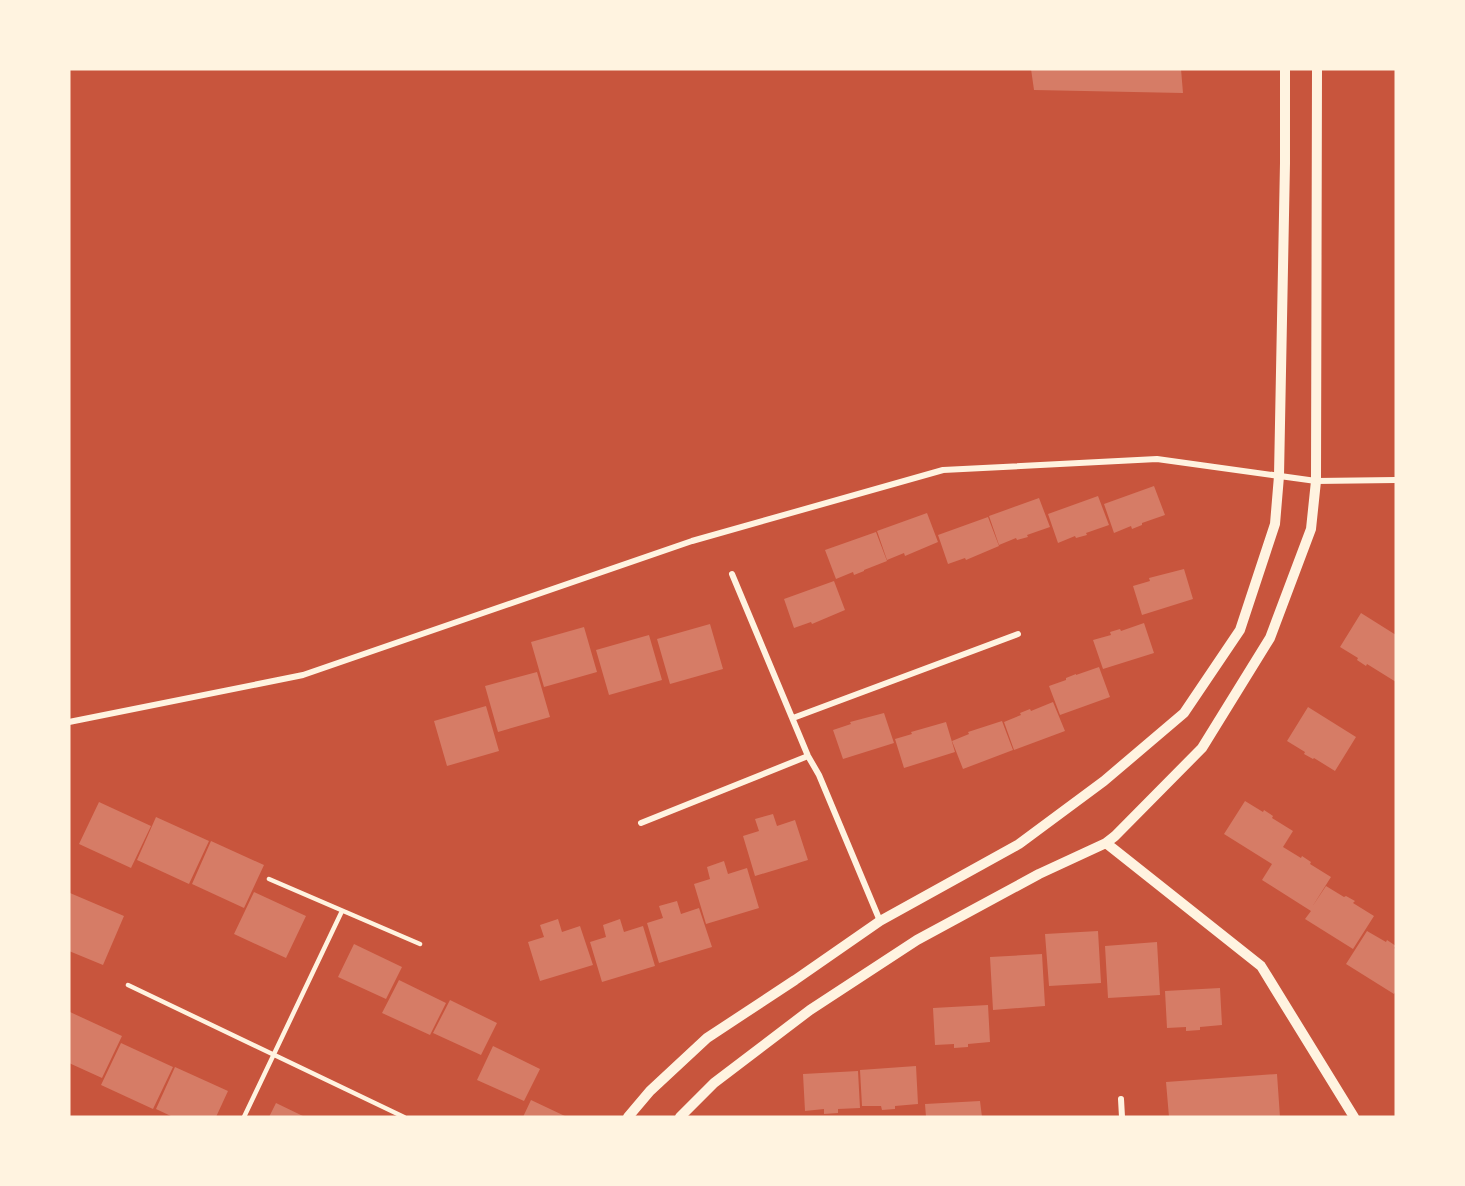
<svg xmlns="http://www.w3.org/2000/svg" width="1465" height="1186" viewBox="0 0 1465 1186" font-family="Helvetica,sans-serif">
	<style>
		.building { fill: #d67c66 }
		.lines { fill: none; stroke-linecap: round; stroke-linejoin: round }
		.service { stroke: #fff3e0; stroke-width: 4.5 }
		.minor { stroke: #fff3e0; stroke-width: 6 }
		.tertiary { stroke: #fff3e0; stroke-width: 10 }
	</style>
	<rect width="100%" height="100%" fill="#c8553d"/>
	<path class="building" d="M1031,69H1181L1183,93L1034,90Z
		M1154,486L1165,515L1142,523V525L1132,529L1131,526L1114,533L1104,504Z
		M1098,496L1109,525L1086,533L1087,535L1076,538L1075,536L1058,543L1048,514Z
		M1039,498L1050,527L1027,535L1028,537L1017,540L1016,538L999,545L989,516Z
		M927,513L938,542L905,556L904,553L887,560L877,531Z
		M988,517L999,546L966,560L965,558L948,564L938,535Z
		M876,532L887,561L864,570V571L854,575L853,572L836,579L825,550Z
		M1184,569L1193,599L1142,615L1133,586L1150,581L1149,578Z
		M834,581L845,610L812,624L811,622L794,628L784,599Z
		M1361,613L1396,635V682L1367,664L1366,666L1357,660L1358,658L1340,647Z
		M1144,623L1154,653L1103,669L1093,640L1111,635L1110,632L1120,629L1121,631Z
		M710,624L723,669L670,684L657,639Z
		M584,627L597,672L544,687L531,642Z
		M649,635L662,680L609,695L596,650Z
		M1099,667L1110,697L1060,715L1049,686L1066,680V678L1076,674V675Z
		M537,672L550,717L498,732L485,686Z
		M1053,702L1065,731L1014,750L1004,722L1021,715L1020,713L1030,709L1031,711Z
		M486,706L499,751L447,766L434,721Z
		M1308,707L1356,737L1335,771L1314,758L1313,759L1304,754L1305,752L1287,741Z
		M884,713L894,743L843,759L833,730L851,724L850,722Z
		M1002,721L1013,750L963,769L952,741L969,734L968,732Z
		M946,722L955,752L904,768L895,739L912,734L911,732Z
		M1245,801L1263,812L1264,810L1273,816L1272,818L1293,831L1283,847L1301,858L1302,856L1311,862L1310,864L1331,877L1312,907L1326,886L1344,897L1346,896L1355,901L1353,903L1374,916L1353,949L1305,919L1311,911L1262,880L1272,864L1224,834Z
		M99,802L151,826L131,868L79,844Z
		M773,814L777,826L795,820L808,860L755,876L743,836L759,831L755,819Z
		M156,817L209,841L189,884L137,860Z
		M211,841L264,865L244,908L192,884Z
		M724,861L728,874L747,868L759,908L706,924L694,884L710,879L707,867Z
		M254,892L306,916L286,958L234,934Z
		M70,893L124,916L103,965L69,951Z
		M677,901L681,914L699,908L712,947L659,963L647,923L663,918L659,906Z
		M558,919L562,932L580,926L593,965L540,981L528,942L544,937L540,925Z
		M620,919L624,932L643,926L655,966L602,982L590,942L606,937L603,925Z
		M1098,931L1101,983L1049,986L1045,934Z
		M1367,931L1386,942L1387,940L1396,946L1394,948L1396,949V991L1394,994L1346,964Z
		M1157,942L1160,995L1108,998L1105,946Z
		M354,944L402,967L386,999L338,977Z
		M1042,954L1045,1006L993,1010L990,957Z
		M399,980L446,1003L430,1035L382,1013Z
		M1220,988L1222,1025L1200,1027V1030L1186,1031V1027L1167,1028L1165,991Z
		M450,1000L497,1023L481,1055L433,1033Z
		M988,1005L990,1042L968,1044V1047L954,1048V1044L935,1045L933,1008Z
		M70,1012L122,1036L102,1078L69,1063Z
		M121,1043L173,1067L153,1109L101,1085Z
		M493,1046L540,1069L524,1101L477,1080Z
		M916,1066L918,1104L895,1106V1109L882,1110L881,1106H862L860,1070Z
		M175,1067L228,1091L216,1117H173L156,1109Z
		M858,1071L860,1108L838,1109V1113L824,1114V1109L805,1111L803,1074Z
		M1277,1074L1280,1117H1169L1166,1082Z
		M531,1100L567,1117H523Z
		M980,1101L982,1117H926L925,1104Z
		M276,1103L305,1117H269Z"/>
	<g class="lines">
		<path class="service" d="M269,879L420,944
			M128,985L404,1117
			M244,1117L342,911"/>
		<path class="minor" d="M732,574L808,756L819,775L880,921
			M793,718L1018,634
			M69,722L303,675L692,541L943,470L1157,459L1316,481L1396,480
			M641,823L808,756
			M1121,1099L1122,1117"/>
		<path class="tertiary" d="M1106,843L1261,966L1354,1117
			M628,1117L650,1091L707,1038L795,980L880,921L1019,844L1104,781L1184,713L1240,630L1275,524L1279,476L1285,163V69
			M680,1117L714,1083L810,1010L917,940L1039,874L1106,843L1115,836L1202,748L1270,638L1311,529L1316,481L1317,69"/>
	</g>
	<rect width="1465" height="1186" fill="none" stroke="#fff3e0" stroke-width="141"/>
</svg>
